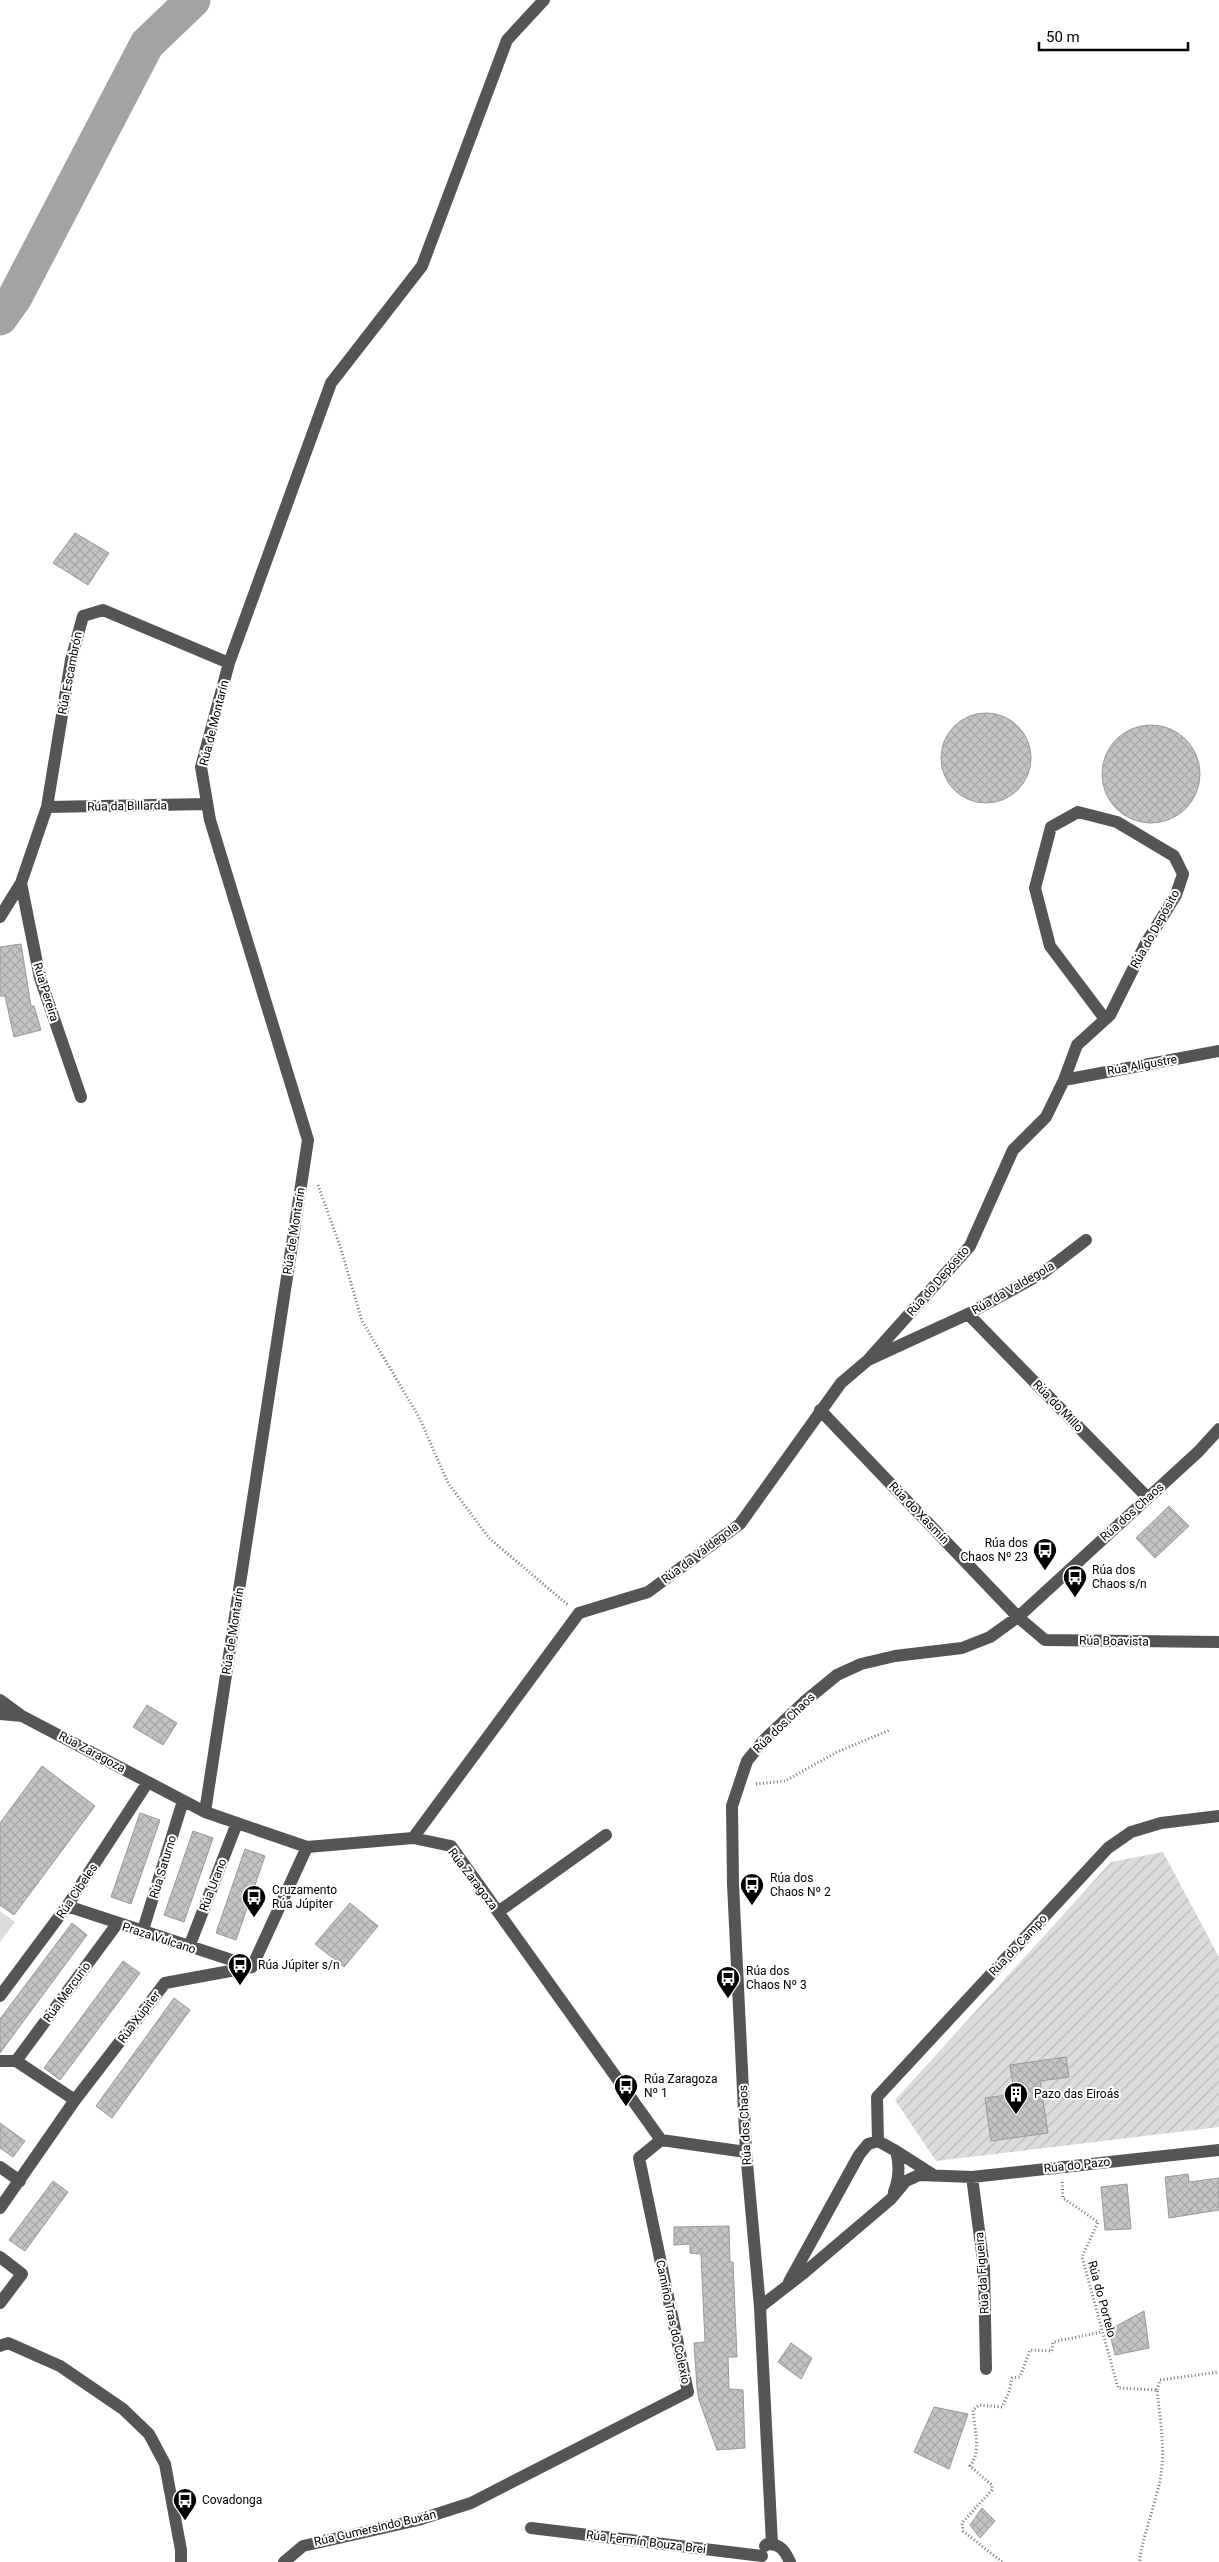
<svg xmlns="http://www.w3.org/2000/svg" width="1219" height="2562" viewBox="0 0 1219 2562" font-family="Roboto,sans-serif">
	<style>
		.grass { fill: #dcdcdc }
		.garden { fill: url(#garden-furrows) }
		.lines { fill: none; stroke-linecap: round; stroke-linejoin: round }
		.river { stroke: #a3a3a3; stroke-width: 35 }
		.building { fill: url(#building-cross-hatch); stroke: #999 }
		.path { stroke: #777; stroke-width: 3; stroke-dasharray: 1 2.5; stroke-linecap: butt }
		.minor { stroke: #555; stroke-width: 12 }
		.labels { text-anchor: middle; stroke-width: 4; stroke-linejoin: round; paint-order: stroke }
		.street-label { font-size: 12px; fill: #000; stroke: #fff }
		.poi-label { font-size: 12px; fill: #000; stroke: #fff; text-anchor: start }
	</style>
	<defs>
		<pattern id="garden-furrows" width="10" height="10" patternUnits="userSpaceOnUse" patternTransform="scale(1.25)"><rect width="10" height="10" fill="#dcdcdc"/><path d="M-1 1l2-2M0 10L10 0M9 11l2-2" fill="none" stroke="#bbb"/></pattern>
		<pattern id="building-cross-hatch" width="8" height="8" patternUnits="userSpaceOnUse" patternTransform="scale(1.25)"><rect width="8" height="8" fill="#c4c4c4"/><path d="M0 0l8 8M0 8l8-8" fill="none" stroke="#a7a7a7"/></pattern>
	</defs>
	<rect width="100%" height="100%" fill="#fff"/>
	<path class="grass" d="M0,1911L15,1922L0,1942Z"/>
	<path class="garden" d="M1163,1852L1219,1957V2127L936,2161L895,2100L1111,1862Z"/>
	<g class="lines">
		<path class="river" d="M0,318L15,297L147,44L193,0"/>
	</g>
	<path class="building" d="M75,533L109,553L88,585L53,563Z
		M941 758a45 45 0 1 1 90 0a45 45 0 1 1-90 0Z
		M1102 774a49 49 0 1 1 98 0a49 49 0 1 1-98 0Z
		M21,944L31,1006H34L41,1030L14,1037L5,996H0V947Z
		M1169,1506L1189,1526L1155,1558L1136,1538Z
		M147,1705L177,1723L163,1745L133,1727Z
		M42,1766L95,1806L14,1915L0,1905V1823Z
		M140,1813L160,1820L131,1904L111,1897Z
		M193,1831L213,1838L184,1922L164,1915Z
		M245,1849L265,1856L236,1940L216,1933Z
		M350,1903L378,1926L344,1967L315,1944Z
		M72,1923L87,1935L0,2053V2019Z
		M123,1961L140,1973L60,2080L44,2068Z
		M174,1998L190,2010L112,2118L96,2106Z
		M1066,2057L1069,2077L1040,2081L1048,2133L991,2141L985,2098L1014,2094L1010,2065Z
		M0,2123L25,2141L13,2157L0,2148Z
		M1188,2174L1189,2182L1219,2178V2210L1169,2218L1165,2177Z
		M53,2181L68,2192L25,2251L9,2240Z
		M1127,2184L1131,2229L1105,2230L1101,2187Z
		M729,2226L730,2262H733L737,2357H728L729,2389L743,2390L745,2448L717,2450L699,2400L697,2387L694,2343L705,2342L701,2254L690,2253V2244L674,2245V2227Z
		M1144,2311L1149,2348L1115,2355L1109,2330Z
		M791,2343L812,2358L801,2379L778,2362Z
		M934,2407L968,2414L949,2469L914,2452Z
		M982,2508L995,2521L980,2538L970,2525Z"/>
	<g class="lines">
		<path class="path" d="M318,1185L341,1249L362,1321L419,1417L448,1483L489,1538L568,1605
			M756,1784L785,1781L837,1752L890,1730
			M1062,2182L1063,2198L1098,2222L1082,2257L1118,2388L1157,2390C1160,2418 1165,2447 1161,2475C1159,2493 1138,2551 1140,2562
			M1157,2390L1160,2380L1219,2372
			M1002,2562L963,2531L962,2523L992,2490V2485L970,2466C982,2451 974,2428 973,2410L979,2405L1002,2407L1009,2392L1012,2378L1020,2377L1030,2350L1052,2351L1053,2342L1102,2332"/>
		<path class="minor" d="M47,807L207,804
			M21,883L40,978L81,1097
			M0,917L21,883L47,807L71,660L83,616L103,610L229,663
			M1064,1080L1219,1051
			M968,1314L1148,1498
			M868,1360L970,1246L1013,1150L1046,1117L1064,1080L1077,1045L1110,1015L1146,943L1176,895L1183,874L1174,856L1117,822L1078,812L1051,827L1035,888L1050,946L1105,1019
			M820,1410L1018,1617L1045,1640L1219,1642
			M0,1700L22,1716L205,1812L307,1847L413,1838L451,1846L661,2140L746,2152
			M0,1714L22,1716
			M205,1812L308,1140L210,820L201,767L229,663L331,383L422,266L507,40L544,0
			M413,1838L579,1613L648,1592L740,1524L841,1383L868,1360L968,1314L1043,1273L1086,1240
			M67,1906L250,1966
			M498,1912L606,1835
			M142,1933L183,1801
			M189,1947L237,1823
			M252,1967L307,1847
			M0,1996L67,1906L148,1782
			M0,2061H16L75,2100
			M16,2061L117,1924
			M878,2141L877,2097L1108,1848L1131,1832L1161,1823L1219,1816
			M896,2151L932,2174
			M0,2167L20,2181
			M972,2177L984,2268L986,2369
			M0,2208L75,2100L165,1983L252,1967
			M0,2257L22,2274L0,2303
			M789,2282L859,2155L868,2144L878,2141L896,2151C900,2165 899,2179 894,2192
			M760,2307L805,2272L891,2199L906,2181L919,2175L972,2177L1219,2150
			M0,2346L8,2343L60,2366L123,2409L149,2434L165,2464L181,2550V2562
			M531,2528L762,2556
			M772,2544L760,2307L746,2152L733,1884L732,1806L747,1761L764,1740L804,1702L837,1675L861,1664L895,1656L962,1648L990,1637L1018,1617L1198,1452L1219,1429
			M765,2546L767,2544C781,2544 785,2551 790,2562
			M284,2562L303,2546L418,2520L471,2503L688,2392L639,2158L661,2140"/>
	</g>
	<defs>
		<g id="bus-pin" transform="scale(1.25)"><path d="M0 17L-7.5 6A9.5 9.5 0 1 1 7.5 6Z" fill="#000" stroke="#fff"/><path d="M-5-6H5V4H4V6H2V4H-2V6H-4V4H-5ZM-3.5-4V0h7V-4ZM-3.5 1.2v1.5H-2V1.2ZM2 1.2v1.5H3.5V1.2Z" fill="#fff"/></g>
		<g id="building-pin" transform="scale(1.25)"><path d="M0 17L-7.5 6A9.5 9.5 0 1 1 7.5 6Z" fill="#000" stroke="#fff"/><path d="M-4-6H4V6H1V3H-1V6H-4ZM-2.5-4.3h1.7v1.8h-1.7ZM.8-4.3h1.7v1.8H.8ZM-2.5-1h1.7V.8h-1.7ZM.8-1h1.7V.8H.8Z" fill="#fff"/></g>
	</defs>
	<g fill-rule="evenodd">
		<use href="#bus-pin" x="1045" y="1550"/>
		<use href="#bus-pin" x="1075" y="1577"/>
		<use href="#bus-pin" x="752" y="1885"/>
		<use href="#bus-pin" x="254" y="1897"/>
		<use href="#bus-pin" x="240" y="1965"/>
		<use href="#bus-pin" x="728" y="1978"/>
		<use href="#bus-pin" x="626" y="2086"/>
		<use href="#building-pin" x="1016" y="2094"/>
		<use href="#bus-pin" x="185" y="2500"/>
	</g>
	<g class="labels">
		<g class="street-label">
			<text transform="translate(70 673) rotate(-79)" y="4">Rúa Escambrón</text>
			<text transform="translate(214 723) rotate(-76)" y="4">Rúa de Montarín</text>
			<text transform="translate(127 806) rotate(-1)" y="4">Rúa da Billarda</text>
			<text transform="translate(1155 929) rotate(-61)" y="4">Rúa do Depósito</text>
			<text transform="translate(46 992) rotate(73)" y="4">Rúa Pereira</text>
			<text transform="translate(1142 1065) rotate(-10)" y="4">Rúa Aligustre</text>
			<text transform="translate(294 1231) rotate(-81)" y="4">Rúa de Montarín</text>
			<text transform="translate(938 1281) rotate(-49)" y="4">Rúa do Depósito</text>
			<text transform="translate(1013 1288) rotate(-30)" y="4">Rúa da Valdegola</text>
			<text transform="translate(1058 1406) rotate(46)" y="4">Rúa do Millo</text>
			<text transform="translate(1132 1512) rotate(-42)" y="4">Rúa dos Chaos</text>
			<text transform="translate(919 1513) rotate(46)" y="4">Rúa do Xasmín</text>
			<text transform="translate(700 1553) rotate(-37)" y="4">Rúa da Valdegola</text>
			<text transform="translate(233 1631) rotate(-81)" y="4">Rúa de Montarín</text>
			<text transform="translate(1114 1641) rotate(1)" y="4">Rúa Boavista</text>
			<text transform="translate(784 1723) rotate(-44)" y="4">Rúa dos Chaos</text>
			<text transform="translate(92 1752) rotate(28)" y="4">Rúa Zaragoza</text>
			<text transform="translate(163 1867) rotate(-73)" y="4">Rúa Saturno</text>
			<text transform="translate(473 1879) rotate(53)" y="4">Rúa Zaragoza</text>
			<text transform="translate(213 1885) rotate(-69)" y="4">Rúa Urano</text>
			<text transform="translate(77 1891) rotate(-56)" y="4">Rúa Cibeles</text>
			<text transform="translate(159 1938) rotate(18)" y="4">Praza Vulcano</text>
			<text transform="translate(1018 1945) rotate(-47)" y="4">Rúa do Campo</text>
			<text transform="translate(67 1992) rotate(-54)" y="4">Rúa Mercurio</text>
			<text transform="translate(139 2017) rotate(-53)" y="4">Rúa Xúpiter</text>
			<text transform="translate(745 2125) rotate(-93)" y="4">Rúa dos Chaos</text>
			<text transform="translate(1077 2165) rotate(-6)" y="4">Rúa do Pazo</text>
			<text transform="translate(982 2273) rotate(-94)" y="4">Rúa da Figueira</text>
			<text transform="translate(1102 2299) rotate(75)" y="4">Rúa do Portelo</text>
			<text transform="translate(673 2322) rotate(78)" y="4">Camiño Tras do Colexio</text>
			<text transform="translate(375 2528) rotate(-13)" y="4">Rúa Gumersindo Buxán</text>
			<text transform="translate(646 2542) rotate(7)" y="4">Rúa Fermín Bouza Brei</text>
		</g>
		<g class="poi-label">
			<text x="1028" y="1547" text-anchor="end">Rúa dos<tspan x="1028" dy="14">Chaos Nº 23</tspan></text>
			<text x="1092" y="1574">Rúa dos<tspan x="1092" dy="14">Chaos s/n</tspan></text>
			<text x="770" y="1882">Rúa dos<tspan x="770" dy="14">Chaos Nº 2</tspan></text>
			<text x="272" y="1894">Cruzamento<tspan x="272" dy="14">Rúa Júpiter</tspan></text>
			<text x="258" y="1969">Rúa Júpiter s/n</text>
			<text x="746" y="1975">Rúa dos<tspan x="746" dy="14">Chaos Nº 3</tspan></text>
			<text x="644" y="2083">Rúa Zaragoza<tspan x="644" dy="14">Nº 1</tspan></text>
			<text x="1034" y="2098">Pazo das Eiroás</text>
			<text x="202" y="2504">Covadonga</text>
		</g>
	</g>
	<path d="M1039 42v8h149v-8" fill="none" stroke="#000000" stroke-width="2.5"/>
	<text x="1046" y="42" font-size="15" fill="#000000" stroke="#ffffff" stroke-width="4" paint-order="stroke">50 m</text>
</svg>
